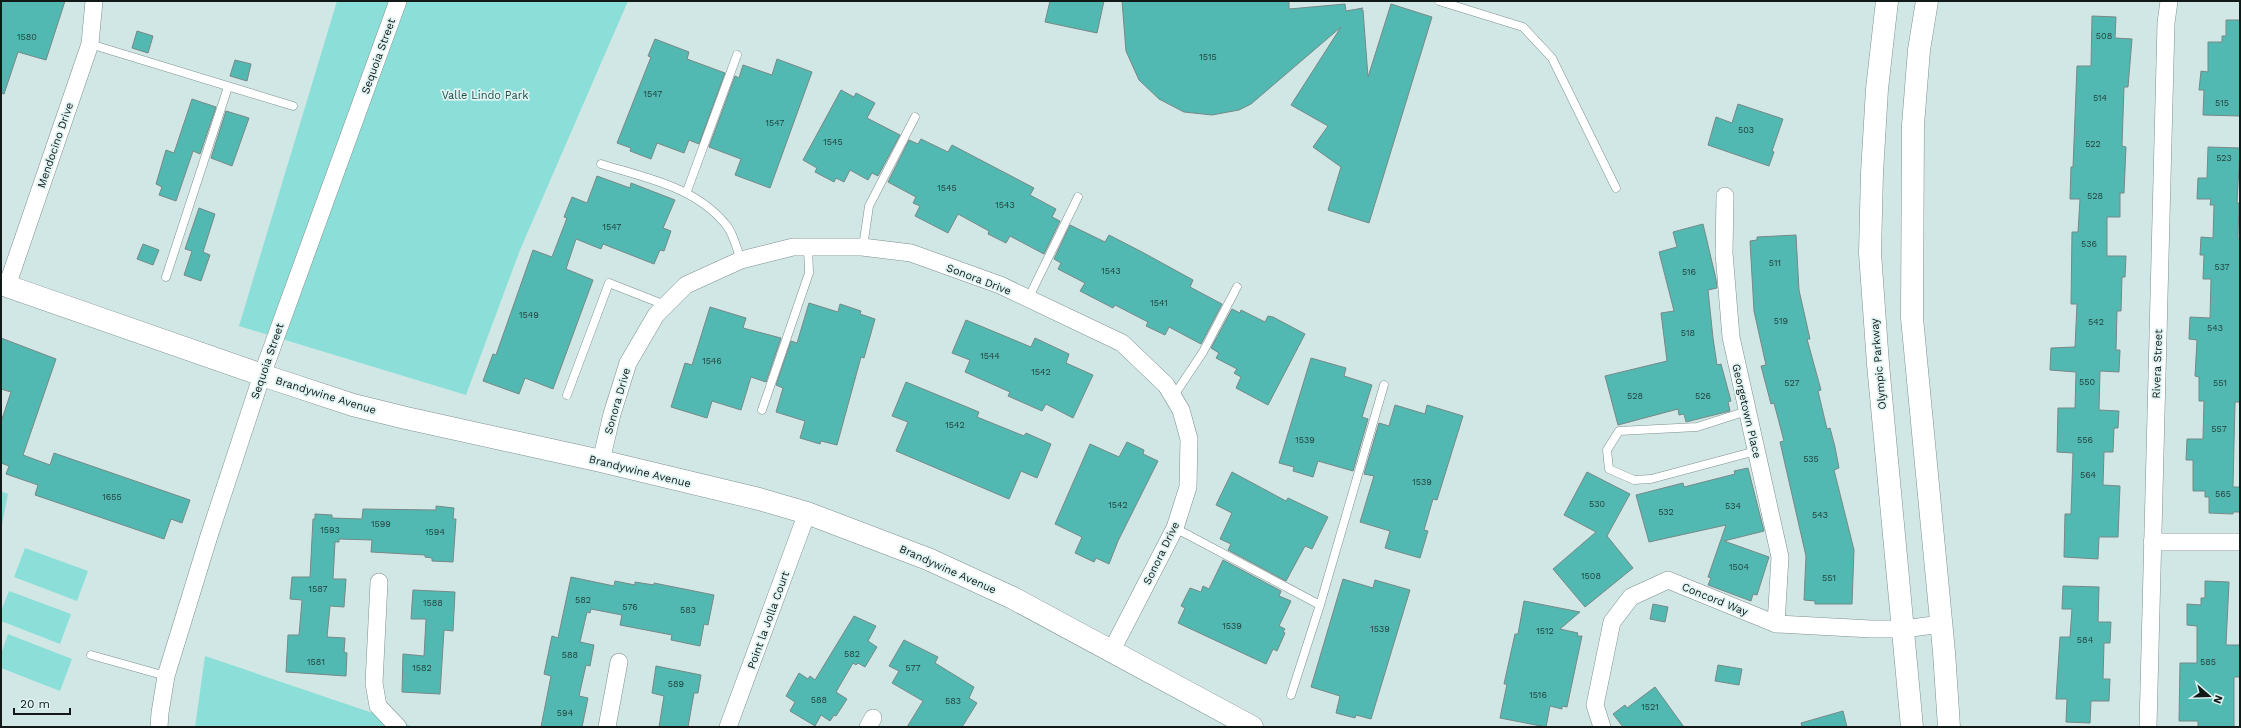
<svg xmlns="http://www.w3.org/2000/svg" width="2241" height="728" viewBox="0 0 2241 728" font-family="'Work Sans',sans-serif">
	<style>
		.green { fill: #8cdfd8 }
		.building { fill: #51b9b1; stroke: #768987 }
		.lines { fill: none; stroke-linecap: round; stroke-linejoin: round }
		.lane-casing { stroke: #7d918f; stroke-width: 9 }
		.street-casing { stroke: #7d918f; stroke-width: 18 }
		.secondary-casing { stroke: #7d918f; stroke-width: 23 }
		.primary-casing { stroke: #7d918f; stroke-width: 23 }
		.lane { stroke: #fff; stroke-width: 8 }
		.street { stroke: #fff; stroke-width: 17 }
		.secondary { stroke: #fff; stroke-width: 22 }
		.primary { stroke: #fff; stroke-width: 22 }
		.labels { text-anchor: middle; stroke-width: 3.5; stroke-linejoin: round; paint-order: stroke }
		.number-label { font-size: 9px; fill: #22423f }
		.street-label { font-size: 11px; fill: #121a19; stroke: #dff4f2 }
		.park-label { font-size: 11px; fill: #1f4d49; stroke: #dff4f2 }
	</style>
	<rect width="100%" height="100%" fill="#d1e7e5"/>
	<path class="green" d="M337,1H628L520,250L466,395L239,326Z
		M1,491L8,494L1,530Z
		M25,548L88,571L77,601L14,577Z
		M9,591L71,614L60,644L1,621V611Z
		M8,634L72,659L60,691L1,668V654Z
		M205,656L414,727H195Z"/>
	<path class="building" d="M1,1H65L46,60L18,52L4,94L1,93Z
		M1050,1H1104L1097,33L1045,22Z
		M1122,1H1289V9L1345,4L1346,11L1363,8L1361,10H1363L1368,77L1391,4L1432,17L1369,223L1328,210L1341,167L1313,147L1328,126L1291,105L1341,27L1251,104L1239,110L1212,115L1184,112L1159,99L1139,80L1126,51Z
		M2092,16L2116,17L2115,38L2132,39L2128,87H2124L2122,146L2126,147L2124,193H2120V217H2107V256H2126L2125,277H2122L2121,311H2117L2116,350H2120L2119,372L2100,371L2099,410L2119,411L2118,428H2114L2113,452H2104L2103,485L2120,486L2118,537H2099L2098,559L2064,557L2065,514H2071L2073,453L2057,452L2058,408H2075L2076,372L2050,370L2051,348L2075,347L2077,304H2071L2072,232H2078L2080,199H2070L2071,167H2073L2077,66H2091Z
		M2226,20H2240V116L2203,115L2204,90H2199L2201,71L2208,72V42H2222V36H2226Z
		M137,31L153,36L148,53L132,48Z
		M655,39L689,52L687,59L725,73L699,144L689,140L684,153L657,143L651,159L630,151L631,148L617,143L651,57L648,56Z
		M777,59L812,72L770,188L735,175L741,159L709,147L735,76L739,78L743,65L772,75Z
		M235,60L251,64L247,81L230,76Z
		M841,90L854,97L856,93L875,103L867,118L900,135L878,176L872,173L868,180L850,170L844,182L836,178L834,182L815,172L817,168L803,160Z
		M192,99L216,107L200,154L193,151L176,201L159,195L162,187L156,184L166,150L174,153Z
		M1738,104L1783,119L1772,151L1774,152L1769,166L1708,145L1716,117L1732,123Z
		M226,111L249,118L232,166L211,158Z
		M921,139L948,152L952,145L1034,188L1030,195L1056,209L1052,217L1060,221L1044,254L1010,236L1006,243L988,234L989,231L958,214L948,233L915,216L920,206L913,203L916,197L888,182L909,140L918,144Z
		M2208,147L2240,148L2237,203H2239L2238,238L2240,239V402H2235L2233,487H2240V512H2233V514L2209,513V497H2205V491H2193V460H2186L2187,439H2203L2204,401H2199V377L2195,376L2197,340L2189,339L2190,317L2210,318L2211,279H2203L2204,255H2200L2201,237L2213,238L2214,205H2210L2211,199H2197L2198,178H2207Z
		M597,176L630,188L631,183L675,200L663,228L671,231L664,251L660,250L654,264L603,244L601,249L576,239L566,269L593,280L553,389L525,378L519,394L483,381L493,354L496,355L533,250L552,257L567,218L564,217L572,197L587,203Z
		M199,208L215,214L203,252L210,255L201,281L184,275L192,251L185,249Z
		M1703,224L1716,279L1717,288L1708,290L1713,338L1717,365L1721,364L1731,401L1728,402L1730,411L1686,422L1684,414L1679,415L1678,409L1618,425L1605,376L1667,361L1661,313L1674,311L1659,252L1677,247L1673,232Z
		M1070,225L1105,242L1109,235L1142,252L1193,280L1190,287L1222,304L1201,344L1169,327L1165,335L1146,326L1148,322L1115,305L1113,308L1080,291L1085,283L1058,269L1061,263L1054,259Z
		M1796,235L1799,290L1810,339H1807L1821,390L1818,391L1827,429L1830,428L1835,447L1839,468L1834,470L1854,550L1852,604H1815V601L1804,600L1806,556L1780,442L1784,441L1774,403L1771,404L1761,366L1766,365L1754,311L1750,241L1757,240V237Z
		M143,244L159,250L153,265L137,259Z
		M809,303L838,312L840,304L861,311L860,314L875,319L864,358L861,357L837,445L821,441L820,444L800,438L805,421L776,412L783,388L776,385L791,341L797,343Z
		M710,307L746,318L743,328L781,338L766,382L751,377L741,410L712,401L707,418L671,407L685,363L692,365Z
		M1232,309L1240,313L1241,310L1265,322L1268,316L1273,317L1305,334L1268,405L1236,388L1241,377L1234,373L1237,369L1216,358L1219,353L1211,348Z
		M966,320L1031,347L1035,338L1069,354L1066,363L1093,375L1073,418L1046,404L1042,411L1008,396L1010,392L965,372L970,360L952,353Z
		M1,338L56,359L23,455L50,465L54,453L190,500L182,523L171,519L164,539L35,495L38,485L6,474L9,466L1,463V422L11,392L1,389Z
		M1311,358L1346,368L1344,376L1372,385L1362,417L1368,419L1353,471L1318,461L1313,477L1293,471L1294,467L1279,463Z
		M906,382L979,412L977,417L1024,436L1026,433L1051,444L1037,478L1021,471L1009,499L896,451L908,422L892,416Z
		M1395,405L1425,414L1427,405L1463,416L1437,500L1433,499L1424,530L1428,531L1420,558L1385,548L1390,531L1360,522L1374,476L1364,474L1379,423L1389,426Z
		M1127,442L1144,450L1143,454L1158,461L1118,541L1109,564L1096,558L1094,562L1075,553L1082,537L1055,524L1090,444L1119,457Z
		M1748,468L1764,531L1724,541L1769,557L1757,595L1753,594L1751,601L1708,585L1711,578L1708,577L1726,525L1649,542L1636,495L1683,483L1684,487L1735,474L1734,471Z
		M1232,472L1286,501L1288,498L1328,517L1312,549L1305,546L1286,581L1228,550L1231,544L1220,539L1232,513L1216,505Z
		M1587,472L1630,494L1607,536L1633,568L1585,607L1553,569L1596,532L1564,515Z
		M436,506L454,508L453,519H456L453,562L432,561V558L425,557V555L371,552L372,540L339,539V542H335L333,579H346L344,607L330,606L327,637L345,638L344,652L347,653L346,676L286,672L288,635H299L302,600L290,599L292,577H310L313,519H315V514L332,515V518L362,519L363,509L436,510Z
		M1223,560L1281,591L1279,596L1291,601L1279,626L1285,629L1283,632L1285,633L1277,651L1273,649L1266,664L1178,623L1185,608L1181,606L1190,588L1201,592L1203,586L1209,589Z
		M571,577L614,586L615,581L635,585V582L654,585V583L714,595L708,625L704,624L700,646L671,640L672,635L620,625L622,615L591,609L590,613L587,612L580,642L594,645L590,666L586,665L579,696L588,698L582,727H541L551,676L544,674L552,636L558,638Z
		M1343,579L1373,588L1375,580L1410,590L1371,719L1356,715L1355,718L1336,713L1340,696L1311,687Z
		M2205,581L2229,582L2226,645H2240V677H2234V727H2198V721H2179L2180,663H2197V626L2187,625V604L2201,605V598H2205Z
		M2063,586L2099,587L2098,622H2111L2110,643H2104L2103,679H2110L2109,701H2091L2090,723L2066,722L2067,699H2056L2060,637H2070L2072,609H2062Z
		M413,590L455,592L453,631L444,630L440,694L402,692L403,654L424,656L426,619H411Z
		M1524,601L1580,612L1560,629L1578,633L1577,636H1582L1567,707L1562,706V709L1550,706L1546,727L1500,718L1507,684H1504L1515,634H1518Z
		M1653,604L1668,607L1665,622L1650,619Z
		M854,616L876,626L868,641L877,647L865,667L858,663L856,665L853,663L836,692L847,699L836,716L834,715L830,721L821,715L815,726L790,711L795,702L786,696L799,673L808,679L810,676L815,680Z
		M904,640L938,657L935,663L974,687L969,698L977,703L962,727H907L923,701L892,683L899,671L889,666Z
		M1718,665L1742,669L1739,685L1715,681Z
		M656,666L701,675L698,693H694L688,727H659L664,696L652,693Z
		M1655,687L1684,727H1623L1613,714L1625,705L1627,708Z
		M1843,711L1847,727H1802L1801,723Z"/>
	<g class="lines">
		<g class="lane-casing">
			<path id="lane" d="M1439,1L1523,27L1552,58L1616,188
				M90,44L293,106
				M601,164C646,178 697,187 727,226C734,235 737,250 741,260
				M687,191L737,55
				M863,247L869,206L915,117
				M166,277L228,87
				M1028,299L1078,197
				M567,395L609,283L665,305
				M1173,397L1203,352L1237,287
				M762,410L809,273L808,247
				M1747,411L1697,427L1619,431L1607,450L1609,469L1634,480L1651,479L1756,451
				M1175,528L1320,605
				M91,655L166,676
				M1291,695L1320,605L1384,385"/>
		</g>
		<g class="street-casing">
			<path id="street" d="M1725,196L1724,253L1731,337L1780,557L1776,624
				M7,286L90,44L94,1
				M601,461L612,414L628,363L656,315L686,285L741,260L793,247H862L911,253L1000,285L1122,343L1166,385L1181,410L1189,439L1188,487L1175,528L1112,650
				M2152,542H2240
				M379,582L374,683L378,706L398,727
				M159,727L160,713L166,676L209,536L262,375L398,1
				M607,727L619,662
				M728,727L807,513
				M868,727L873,718
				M1602,727L1595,705L1612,622L1631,597L1668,580L1776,624L1871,629H1904L1941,624
				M2148,727L2166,23L2169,1"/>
		</g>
		<g class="secondary-casing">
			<path id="secondary" d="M1,284L262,375L353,405L406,418L601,461L759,499L807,513L928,559L1013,598L1252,727"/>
		</g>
		<g class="primary-casing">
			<path id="primary" d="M1887,1L1877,89L1872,173L1870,253L1878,364L1912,727
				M1927,1L1919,50L1913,125L1912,318L1944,652L1949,727"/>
		</g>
		<use href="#lane" class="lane"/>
		<use href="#street" class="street"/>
		<use href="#secondary" class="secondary"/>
		<use href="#primary" class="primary"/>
	</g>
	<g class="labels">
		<g class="number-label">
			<text x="2104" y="39">508</text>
			<text x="27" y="40">1580</text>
			<text x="1208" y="60">1515</text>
			<text x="653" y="97">1547</text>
			<text x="2100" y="101">514</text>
			<text x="2222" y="106">515</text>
			<text x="775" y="126">1547</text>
			<text x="1746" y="133">503</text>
			<text x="833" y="145">1545</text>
			<text x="2093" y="147">522</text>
			<text x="2224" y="161">523</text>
			<text x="947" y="191">1545</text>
			<text x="2095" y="199">528</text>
			<text x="1005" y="208">1543</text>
			<text x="612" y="230">1547</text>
			<text x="2089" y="247">536</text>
			<text x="1775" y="266">511</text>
			<text x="2222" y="270">537</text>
			<text x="1111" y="274">1543</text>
			<text x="1689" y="275">516</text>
			<text x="1159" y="306">1541</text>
			<text x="529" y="318">1549</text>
			<text x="1781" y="324">519</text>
			<text x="2096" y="325">542</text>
			<text x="2215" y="331">543</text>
			<text x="1688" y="336">518</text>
			<text x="990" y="359">1544</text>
			<text x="712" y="364">1546</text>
			<text x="1041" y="375">1542</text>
			<text x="2087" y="385">550</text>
			<text x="1792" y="386">527</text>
			<text x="2220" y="386">551</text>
			<text x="1635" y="399">528</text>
			<text x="1703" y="399">526</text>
			<text x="955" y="428">1542</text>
			<text x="2219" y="432">557</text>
			<text x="1305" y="443">1539</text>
			<text x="2085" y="443">556</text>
			<text x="1811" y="462">535</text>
			<text x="2088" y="478">564</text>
			<text x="1422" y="485">1539</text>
			<text x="2223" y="497">565</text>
			<text x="112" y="500">1655</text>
			<text x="1597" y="507">530</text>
			<text x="1118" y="508">1542</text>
			<text x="1733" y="509">534</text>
			<text x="1666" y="515">532</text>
			<text x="1820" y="518">543</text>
			<text x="381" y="527">1599</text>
			<text x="330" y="533">1593</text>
			<text x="435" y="535">1594</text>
			<text x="1739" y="570">1504</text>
			<text x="1591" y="579">1508</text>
			<text x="1829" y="581">551</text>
			<text x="318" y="592">1587</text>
			<text x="583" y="603">582</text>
			<text x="433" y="606">1588</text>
			<text x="630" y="610">576</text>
			<text x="688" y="613">583</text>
			<text x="1232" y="629">1539</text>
			<text x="1380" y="632">1539</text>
			<text x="1545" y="634">1512</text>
			<text x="2085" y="643">584</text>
			<text x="852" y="657">582</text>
			<text x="570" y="658">588</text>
			<text x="316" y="665">1581</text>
			<text x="2208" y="665">585</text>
			<text x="422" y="671">1582</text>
			<text x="913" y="671">577</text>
			<text x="676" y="687">589</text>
			<text x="1538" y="698">1516</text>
			<text x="819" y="703">588</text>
			<text x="953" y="704">583</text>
			<text x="1650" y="710">1521</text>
			<text x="565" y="716">594</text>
		</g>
		<g class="street-label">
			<text transform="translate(378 56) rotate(-70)" y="4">Sequoia Street</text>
			<text transform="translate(55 145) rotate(-71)" y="4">Mendocino Drive</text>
			<text transform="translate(979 279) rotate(21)" y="4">Sonora Drive</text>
			<text transform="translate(267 361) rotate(-71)" y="4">Sequoia Street</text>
			<text transform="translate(1878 364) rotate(-95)" y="4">Olympic Parkway</text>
			<text transform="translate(2157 364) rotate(-88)" y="4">Rivera Street</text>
			<text transform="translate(326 395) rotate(17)" y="4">Brandywine Avenue</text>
			<text transform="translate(617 401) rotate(-74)" y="4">Sonora Drive</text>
			<text transform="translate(1747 411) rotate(77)" y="4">Georgetown Place</text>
			<text transform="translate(640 471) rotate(14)" y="4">Brandywine Avenue</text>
			<text transform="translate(1161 553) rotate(-64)" y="4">Sonora Drive</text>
			<text transform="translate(948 569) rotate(24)" y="4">Brandywine Avenue</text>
			<text transform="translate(1715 599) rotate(22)" y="4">Concord Way</text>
			<text transform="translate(768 620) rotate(-70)" y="4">Point la Jolla Court</text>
		</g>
		<g class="park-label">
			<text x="485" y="99">Valle Lindo Park</text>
		</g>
	</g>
	<rect width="2241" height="728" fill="none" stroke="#121a19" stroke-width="4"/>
	<g transform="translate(2209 696) rotate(110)" stroke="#dff4f2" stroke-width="3" paint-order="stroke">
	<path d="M0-3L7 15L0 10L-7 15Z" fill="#121a19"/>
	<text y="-6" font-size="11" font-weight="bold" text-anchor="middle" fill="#121a19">N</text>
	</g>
	<path d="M14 708v6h56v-6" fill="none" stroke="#121a19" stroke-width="2"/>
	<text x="20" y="708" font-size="12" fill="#121a19" stroke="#dff4f2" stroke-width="3" paint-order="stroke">20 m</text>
</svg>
